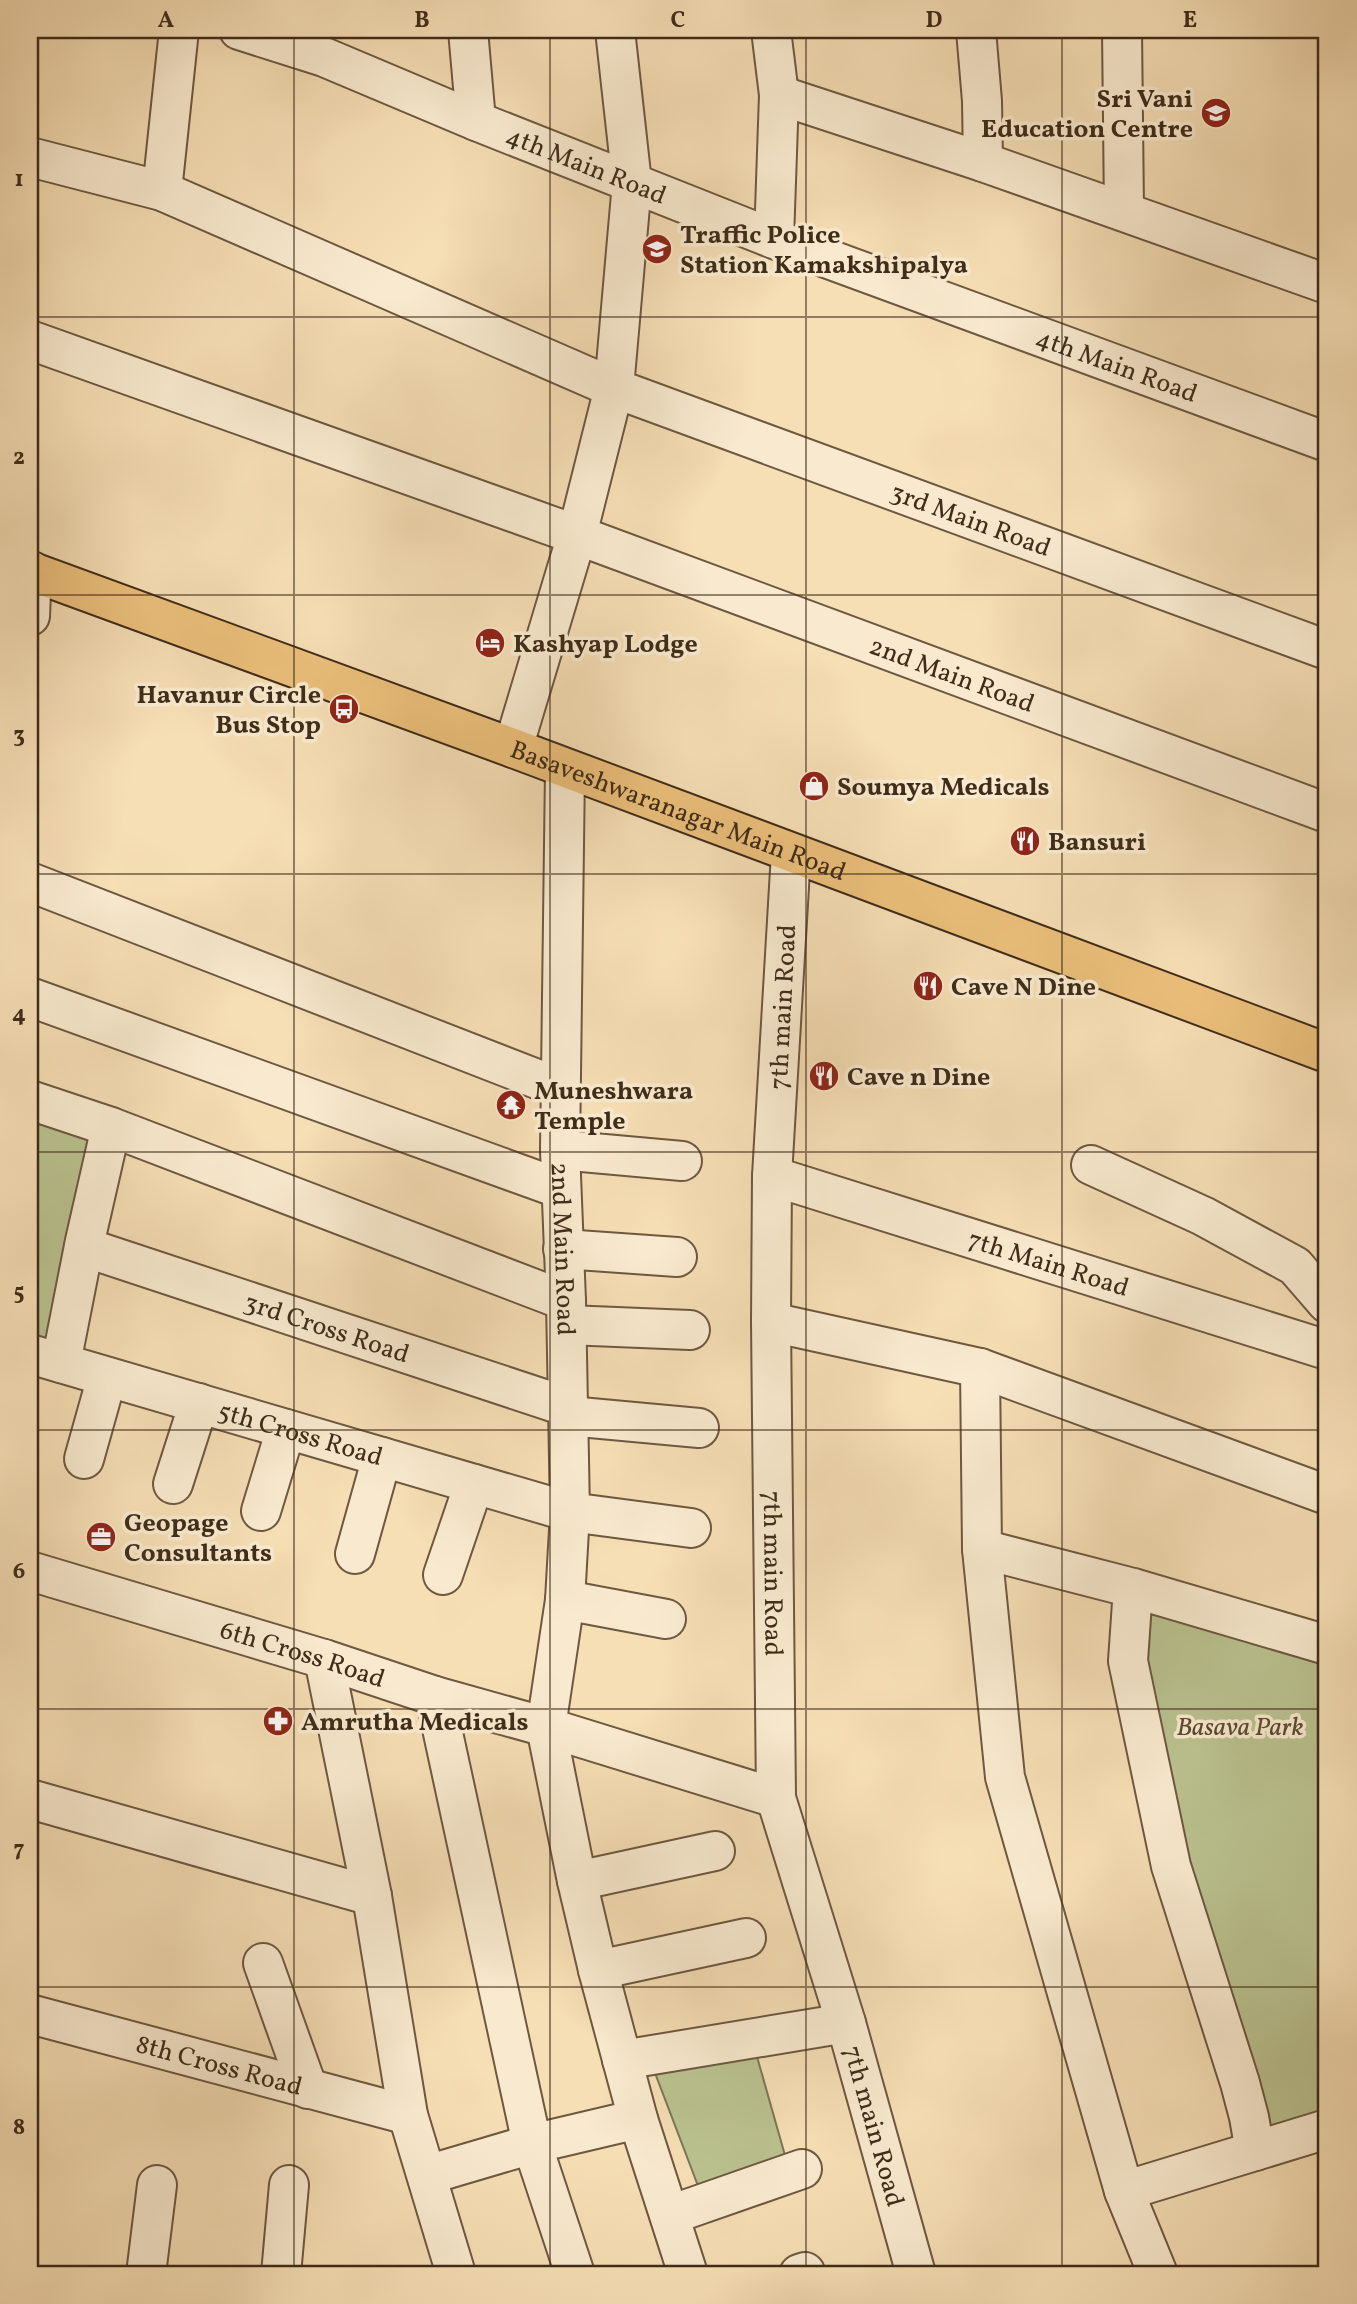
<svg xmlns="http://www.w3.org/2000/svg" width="1357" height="2304" viewBox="0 0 1357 2304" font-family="Vollkorn,serif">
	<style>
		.green { fill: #bac290; stroke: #7c7754; stroke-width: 2 }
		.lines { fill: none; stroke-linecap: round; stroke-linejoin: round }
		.minor-casing { stroke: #6d5840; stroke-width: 42 }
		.major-casing { stroke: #3f2c19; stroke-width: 42 }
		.minor { stroke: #f9eacf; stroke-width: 38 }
		.major { stroke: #ebbf7a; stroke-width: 38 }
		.grid { fill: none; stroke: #3f2c19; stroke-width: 2; stroke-opacity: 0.55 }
		.labels { text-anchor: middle; stroke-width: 7; stroke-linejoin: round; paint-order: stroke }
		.poi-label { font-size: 26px; font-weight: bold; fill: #3f2c19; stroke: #f9eacf; text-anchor: start }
		.street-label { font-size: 26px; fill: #3f2c19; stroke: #f9eacf }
		.park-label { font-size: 26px; font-style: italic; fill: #584a31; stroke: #f9eacf }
		.neatline { fill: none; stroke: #3f2c19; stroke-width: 2.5 }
		.grid-label { font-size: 23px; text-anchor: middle; font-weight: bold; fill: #3f2c19 }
	</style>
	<rect width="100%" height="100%" fill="#f6deb5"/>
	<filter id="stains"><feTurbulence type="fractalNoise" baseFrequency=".00286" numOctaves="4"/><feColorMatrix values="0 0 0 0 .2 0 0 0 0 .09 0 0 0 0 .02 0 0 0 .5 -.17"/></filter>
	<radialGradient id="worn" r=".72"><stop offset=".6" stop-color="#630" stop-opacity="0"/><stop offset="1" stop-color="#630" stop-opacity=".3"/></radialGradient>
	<path class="green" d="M30,1111L96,1133L49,1344L30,1339Z
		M1141,1606L1327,1660V2118L1265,2139L1182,1856L1135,1660Z
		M754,2046L788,2166L700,2191L652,2065Z"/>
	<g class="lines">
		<g class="minor-casing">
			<g id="minor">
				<path id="s1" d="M239,30L324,57L476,121L774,239L1327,442"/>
				<path d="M468,30L476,121"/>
				<path id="s2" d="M615,30L632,183L614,388L1327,650"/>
				<path d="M771,30L779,95L774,239"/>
				<path d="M976,30L982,101L983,162"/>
				<path d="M1122,30L1124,211"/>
				<path d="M779,95L983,162L1327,284"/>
				<path id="s3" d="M30,157L162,191L614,388L577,535L1327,813"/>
				<path d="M162,191L179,30"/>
				<path d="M30,340L577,535L513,748"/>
				<path d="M30,616L32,571"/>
				<path id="s4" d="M565,769L560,1150L566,1301L570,1512L565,1600L546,1727L577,1881L598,1970L638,2119L688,2274"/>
				<path id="s5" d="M791,853L772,1176L771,1322L776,1798L846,2023L916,2274"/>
				<path d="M30,882L560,1088"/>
				<path d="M30,997L561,1189"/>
				<path d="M30,1100L111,1127L566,1301"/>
				<path d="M560,1150L682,1161"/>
				<path d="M1091,1165L1203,1216L1295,1266L1327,1303"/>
				<path id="s6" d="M772,1176L1327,1350"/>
				<path id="s7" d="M84,1247L568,1407"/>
				<path d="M563,1249L677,1257"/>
				<path d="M771,1322L980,1368L1327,1495"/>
				<path d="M567,1325L690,1330"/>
				<path id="s8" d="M30,1354L570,1512L691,1528"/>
				<path d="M61,1363L85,1241L111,1127"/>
				<path d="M980,1368L982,1549L1005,1777L1124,2191L1158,2274"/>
				<path d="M569,1416L699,1428"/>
				<path d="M84,1459L107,1377"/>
				<path d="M173,1484L199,1403"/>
				<path d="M261,1511L286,1429"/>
				<path d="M982,1549L1133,1588L1327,1645"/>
				<path d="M355,1554L382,1457"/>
				<path id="s9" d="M30,1571L324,1659L435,1696L546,1727L776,1798"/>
				<path d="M443,1575L474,1484"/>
				<path d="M1133,1588L1128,1661L1171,1866L1240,2083L1249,2117L1255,2151L1327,2129"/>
				<path d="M565,1600L666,1619"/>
				<path d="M324,1659L372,1896L408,2115L456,2274"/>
				<path d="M435,1696L532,2144L575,2274"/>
				<path d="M30,1799L372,1896"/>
				<path d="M577,1881L715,1851"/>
				<path d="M263,1963L308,2089"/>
				<path d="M598,1970L746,1938"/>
				<path id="s10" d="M30,2014L408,2115"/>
				<path d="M622,2060L846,2023"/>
				<path d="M427,2175L532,2144L638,2119"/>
				<path d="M1124,2191L1255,2151"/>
				<path d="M670,2215L802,2169"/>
				<path d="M146,2274L157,2185"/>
				<path d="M281,2274L289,2185"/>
				<path d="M799,2274L805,2272"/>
			</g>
		</g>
		<g class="major-casing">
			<g id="major">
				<path id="s11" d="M30,571L513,748L1327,1053"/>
			</g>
		</g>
		<use href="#minor" class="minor"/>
		<use href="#major" class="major"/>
	</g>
	<path class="grid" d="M294,30V2274M550,30V2274M806,30V2274M1062,30V2274M30,317H1327M30,595H1327M30,874H1327M30,1152H1327M30,1430H1327M30,1709H1327M30,1987H1327"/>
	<defs>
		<g id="school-disc" transform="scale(1.575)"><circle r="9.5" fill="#8f2418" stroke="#f9eacf"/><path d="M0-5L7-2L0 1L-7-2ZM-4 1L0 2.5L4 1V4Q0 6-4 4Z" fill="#fff"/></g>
		<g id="hotel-disc" transform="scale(1.575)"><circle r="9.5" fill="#8f2418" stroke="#f9eacf"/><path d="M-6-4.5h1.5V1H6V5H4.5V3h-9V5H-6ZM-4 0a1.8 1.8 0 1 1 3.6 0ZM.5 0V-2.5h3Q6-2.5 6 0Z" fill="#fff"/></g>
		<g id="bus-disc" transform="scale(1.575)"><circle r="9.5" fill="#8f2418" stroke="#f9eacf"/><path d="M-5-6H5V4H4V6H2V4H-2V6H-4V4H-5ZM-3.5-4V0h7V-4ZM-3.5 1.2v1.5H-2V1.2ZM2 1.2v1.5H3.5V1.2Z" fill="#fff"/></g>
		<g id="shop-disc" transform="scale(1.575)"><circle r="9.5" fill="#8f2418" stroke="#f9eacf"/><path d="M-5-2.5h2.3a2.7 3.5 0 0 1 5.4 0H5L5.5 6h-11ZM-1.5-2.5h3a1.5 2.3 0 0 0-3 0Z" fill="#fff"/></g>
		<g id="restaurant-disc" transform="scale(1.575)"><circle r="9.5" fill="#8f2418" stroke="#f9eacf"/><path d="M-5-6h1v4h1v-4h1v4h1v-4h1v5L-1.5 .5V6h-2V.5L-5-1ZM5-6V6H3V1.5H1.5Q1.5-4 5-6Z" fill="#fff"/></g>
		<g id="temple-disc" transform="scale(1.575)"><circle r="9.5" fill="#8f2418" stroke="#f9eacf"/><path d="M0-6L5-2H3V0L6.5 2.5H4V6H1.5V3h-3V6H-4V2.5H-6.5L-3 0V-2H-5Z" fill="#fff"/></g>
		<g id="office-disc" transform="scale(1.575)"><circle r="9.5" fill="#8f2418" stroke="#f9eacf"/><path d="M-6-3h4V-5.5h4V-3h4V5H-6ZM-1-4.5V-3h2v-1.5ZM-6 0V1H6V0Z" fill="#fff"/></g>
		<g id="pharmacy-disc" transform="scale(1.575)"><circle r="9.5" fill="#8f2418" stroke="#f9eacf"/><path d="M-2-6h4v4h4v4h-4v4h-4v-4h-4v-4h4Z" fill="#fff"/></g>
	</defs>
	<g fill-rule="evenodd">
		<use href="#school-disc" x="1216" y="113"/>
		<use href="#school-disc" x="657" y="249"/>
		<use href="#hotel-disc" x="490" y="643"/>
		<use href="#bus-disc" x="344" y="709"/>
		<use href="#shop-disc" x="814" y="786"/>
		<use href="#restaurant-disc" x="1025" y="841"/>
		<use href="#restaurant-disc" x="928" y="986"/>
		<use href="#restaurant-disc" x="824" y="1076"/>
		<use href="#temple-disc" x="511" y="1105"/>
		<use href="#office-disc" x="101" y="1537"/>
		<use href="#pharmacy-disc" x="278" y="1721"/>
	</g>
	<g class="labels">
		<g class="poi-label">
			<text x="1193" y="107" text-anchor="end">Sri Vani<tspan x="1193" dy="30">Education Centre</tspan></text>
			<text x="680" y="243">Traffic Police<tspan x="680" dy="30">Station Kamakshipalya</tspan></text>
			<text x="513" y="652">Kashyap Lodge</text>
			<text x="321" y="703" text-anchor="end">Havanur Circle<tspan x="321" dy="30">Bus Stop</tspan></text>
			<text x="837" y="795">Soumya Medicals</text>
			<text x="1048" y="850">Bansuri</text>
			<text x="951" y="995">Cave N Dine</text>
			<text x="847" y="1085">Cave n Dine</text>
			<text x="534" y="1099">Muneshwara<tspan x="534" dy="30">Temple</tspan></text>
			<text x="124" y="1531">Geopage<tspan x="124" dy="30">Consultants</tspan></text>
			<text x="301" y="1730">Amrutha Medicals</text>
		</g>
		<g class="street-label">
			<text dy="9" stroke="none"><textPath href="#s1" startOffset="373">4th Main Road</textPath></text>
			<text dy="9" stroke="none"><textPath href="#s1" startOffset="940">4th Main Road</textPath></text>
			<text dy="9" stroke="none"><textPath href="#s2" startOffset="740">3rd Main Road</textPath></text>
			<text dy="9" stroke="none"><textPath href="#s3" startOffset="1181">2nd Main Road</textPath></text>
			<text dy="9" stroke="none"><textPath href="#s11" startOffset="691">Basaveshwaranagar Main Road</textPath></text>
			<text transform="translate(782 1007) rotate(-87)" y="9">7th main Road</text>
			<text dy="9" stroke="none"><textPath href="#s4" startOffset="480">2nd Main Road</textPath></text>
			<text dy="9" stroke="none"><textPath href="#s6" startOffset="290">7th Main Road</textPath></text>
			<text dy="9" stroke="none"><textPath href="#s7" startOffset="256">3rd Cross Road</textPath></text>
			<text dy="9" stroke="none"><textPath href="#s8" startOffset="282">5th Cross Road</textPath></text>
			<text dy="9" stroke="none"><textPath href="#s5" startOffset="721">7th main Road</textPath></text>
			<text dy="9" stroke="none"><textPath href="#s9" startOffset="285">6th Cross Road</textPath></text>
			<text dy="9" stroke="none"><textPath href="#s10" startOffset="196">8th Cross Road</textPath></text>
			<text dy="9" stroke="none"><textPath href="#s5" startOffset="1288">7th main Road</textPath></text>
		</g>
		<g class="park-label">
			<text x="1240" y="1735">Basava Park</text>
		</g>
	</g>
	<rect width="1357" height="2304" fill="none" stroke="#f6deb5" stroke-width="77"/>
	<rect x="38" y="38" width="1280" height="2228" class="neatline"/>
	<g class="grid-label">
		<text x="166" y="27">A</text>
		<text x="422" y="27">B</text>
		<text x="678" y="27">C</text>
		<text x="934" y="27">D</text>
		<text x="1190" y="27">E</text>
		<text x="19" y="186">1</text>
		<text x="19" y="464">2</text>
		<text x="19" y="742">3</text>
		<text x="19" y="1021">4</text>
		<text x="19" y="1299">5</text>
		<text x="19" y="1578">6</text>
		<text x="19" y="1856">7</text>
		<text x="19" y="2134">8</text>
	</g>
	<rect width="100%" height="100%" filter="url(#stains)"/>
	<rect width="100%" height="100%" fill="url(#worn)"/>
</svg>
